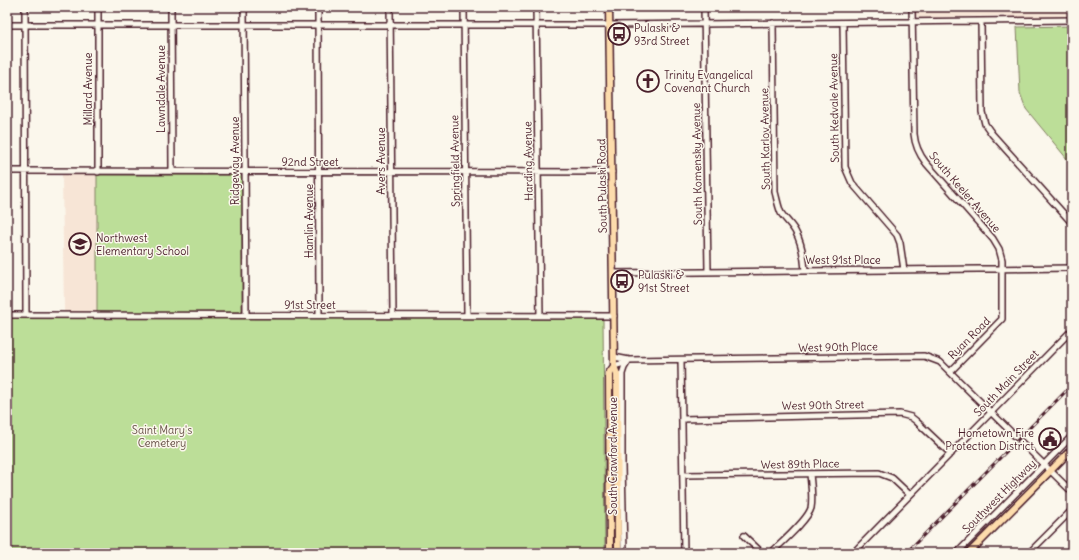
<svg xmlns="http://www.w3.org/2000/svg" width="1079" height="560" viewBox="0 0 1079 560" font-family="Delius,sans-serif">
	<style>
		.built { fill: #f7e5d6 }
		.green { fill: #bcde98; stroke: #837e62 }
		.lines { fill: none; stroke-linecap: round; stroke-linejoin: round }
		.minor-casing { stroke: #4a1f2b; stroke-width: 8 }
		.major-casing { stroke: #4a1f2b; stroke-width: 9 }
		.minor { stroke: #fbf7ec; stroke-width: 5 }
		.major { stroke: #fddcac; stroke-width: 6 }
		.rail-casing { stroke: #4a1f2b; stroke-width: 3 }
		.rail { stroke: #fbf7ec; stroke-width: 1.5; stroke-dasharray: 4.5; stroke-linecap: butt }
		.labels { text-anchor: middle; stroke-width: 3; stroke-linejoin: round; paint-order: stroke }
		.poi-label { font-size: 11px; fill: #4a1f2b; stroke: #fbf7ec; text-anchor: start }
		.street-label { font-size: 11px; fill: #4a1f2b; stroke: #fbf7ec }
		.park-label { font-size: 11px; fill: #664f46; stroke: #fbf7ec }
	</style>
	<rect width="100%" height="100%" fill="#fbf7ec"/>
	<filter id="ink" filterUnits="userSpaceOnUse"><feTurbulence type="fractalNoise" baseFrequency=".025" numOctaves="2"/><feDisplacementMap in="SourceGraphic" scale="8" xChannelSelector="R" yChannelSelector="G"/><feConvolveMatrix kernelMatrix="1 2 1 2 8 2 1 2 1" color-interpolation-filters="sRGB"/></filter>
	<g filter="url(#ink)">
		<path class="built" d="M916,7H1072V17L1011,19L1008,16L920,18L916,16Z
			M62,175H97V313L64,312Z"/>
		<path class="green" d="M1072,26V165L1026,109L1020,93L1017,27Z
			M97,175H240L242,178V309L241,312L97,313Z
			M7,318L603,319L605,553H7Z"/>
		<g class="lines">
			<g class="minor-casing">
				<path id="minor" d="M25,7L26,315
					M98,7V172
					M171,7L172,171
					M244,7L246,315
					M318,7L319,315
					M390,7L393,315
					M464,7L467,315
					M536,7L540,316
					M704,7L708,272
					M912,7L914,134C915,146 919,154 926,163L993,239L999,249L1002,260V319L950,372
					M981,21L982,112L985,124L992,134L1072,223
					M773,23L775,192C777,199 778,206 781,213C785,219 791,224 795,231C802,243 804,257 805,270
					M843,23L845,167L852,183L897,235L900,243L904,270
					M7,25H610L1072,20
					M7,171L612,172
					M613,273L1072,268
					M7,315L614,316
					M614,357L629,360L924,356L940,362L950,372L1072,492
					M681,360L684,553
					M614,366L624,363L628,360
					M682,419L900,414L911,417L916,421L951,454
					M683,475L879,473L892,478L910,495
					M744,536L762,553
					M624,553L622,465V374L624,368L629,360
					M771,553C780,544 808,520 811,508C813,498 811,485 810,474
					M853,553L1072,330
					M957,553L1072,436
					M1029,553L1072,510"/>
			</g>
			<g class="major-casing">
				<path id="major" d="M609,7L614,366L617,374L618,553
					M610,553L609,373L614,366
					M969,553L1072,449"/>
			</g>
			<use href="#minor" class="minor"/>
			<use href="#major" class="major"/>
			<g class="rail-casing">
				<path id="rail" d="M906,553L1072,385"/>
			</g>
			<use href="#rail" class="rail"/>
		</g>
	</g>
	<defs>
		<g id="bus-ring" transform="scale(1.15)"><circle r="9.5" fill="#fbf7ec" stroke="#4a1f2b" stroke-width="1.5"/><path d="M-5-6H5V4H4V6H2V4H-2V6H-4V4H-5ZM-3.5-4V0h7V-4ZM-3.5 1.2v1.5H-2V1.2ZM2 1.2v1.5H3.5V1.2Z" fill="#4a1f2b"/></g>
		<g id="church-ring" transform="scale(1.15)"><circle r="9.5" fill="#fbf7ec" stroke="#4a1f2b" stroke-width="1.5"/><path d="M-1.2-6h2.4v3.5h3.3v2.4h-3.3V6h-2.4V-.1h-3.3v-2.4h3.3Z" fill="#4a1f2b"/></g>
		<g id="school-ring" transform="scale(1.15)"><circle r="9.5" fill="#fbf7ec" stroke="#4a1f2b" stroke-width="1.5"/><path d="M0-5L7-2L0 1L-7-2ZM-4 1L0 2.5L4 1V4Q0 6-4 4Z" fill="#4a1f2b"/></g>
		<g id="civic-ring" transform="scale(1.15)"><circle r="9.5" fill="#fbf7ec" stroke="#4a1f2b" stroke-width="1.5"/><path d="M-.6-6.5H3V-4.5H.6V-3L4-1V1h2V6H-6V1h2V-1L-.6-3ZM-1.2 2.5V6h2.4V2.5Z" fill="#4a1f2b"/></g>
	</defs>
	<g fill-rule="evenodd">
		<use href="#bus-ring" x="619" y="34"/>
		<use href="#church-ring" x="648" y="81"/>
		<use href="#school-ring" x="80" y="244"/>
		<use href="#bus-ring" x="622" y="281"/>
		<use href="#civic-ring" x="1050" y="439"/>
	</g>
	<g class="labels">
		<g class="poi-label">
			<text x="634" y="32">Pulaski &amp;<tspan x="634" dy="13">93rd Street</tspan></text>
			<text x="664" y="79">Trinity Evangelical<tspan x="664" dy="13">Covenant Church</tspan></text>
			<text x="96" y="242">Northwest<tspan x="96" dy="13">Elementary School</tspan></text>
			<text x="638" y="279">Pulaski &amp;<tspan x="638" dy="13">91st Street</tspan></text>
			<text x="1034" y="437" text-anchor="end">Hometown Fire<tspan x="1034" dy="13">Protection District</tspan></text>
		</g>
		<g class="street-label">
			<text transform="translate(88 89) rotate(-90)" y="4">Millard Avenue</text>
			<text transform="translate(161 89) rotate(-90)" y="4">Lawndale Avenue</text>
			<text transform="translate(834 108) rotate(-91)" y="4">South Kedvale Avenue</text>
			<text transform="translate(765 139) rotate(-91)" y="4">South Karlov Avenue</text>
			<text transform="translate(235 161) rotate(-90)" y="4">Ridgeway Avenue</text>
			<text transform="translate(381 161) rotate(-90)" y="4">Avers Avenue</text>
			<text transform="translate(455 161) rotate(-91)" y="4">Springfield Avenue</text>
			<text transform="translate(528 161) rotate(-91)" y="4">Harding Avenue</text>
			<text x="310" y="166">92nd Street</text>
			<text transform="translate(697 164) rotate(-91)" y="4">South Komensky Avenue</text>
			<text transform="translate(602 186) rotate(-91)" y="4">South Pulaski Road</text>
			<text transform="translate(965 192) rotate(49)" y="4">South Keeler Avenue</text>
			<text transform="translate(309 221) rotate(-90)" y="4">Hamlin Avenue</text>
			<text x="843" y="264">West 91st Place</text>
			<text x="310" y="309">91st Street</text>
			<text transform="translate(969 338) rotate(-45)" y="4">Ryan Road</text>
			<text transform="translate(838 347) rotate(-1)" y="4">West 90th Place</text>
			<text transform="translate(1006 383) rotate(-46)" y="4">South Main Street</text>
			<text transform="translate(823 405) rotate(-1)" y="4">West 90th Street</text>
			<text transform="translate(613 456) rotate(-90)" y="4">South Crawford Avenue</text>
			<text transform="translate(800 464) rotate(-1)" y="4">West 89th Place</text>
			<text transform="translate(999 496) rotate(-45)" y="4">Southwest Highway</text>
		</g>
		<g class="park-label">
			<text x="162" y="434">Saint Mary's<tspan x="162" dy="13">Cemetery</tspan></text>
		</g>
	</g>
	<rect width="1079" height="560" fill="none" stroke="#fbf7ec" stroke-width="24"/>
	<rect x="12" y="12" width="1055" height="536" fill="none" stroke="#4a1f2b" stroke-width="1.5" filter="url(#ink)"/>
</svg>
